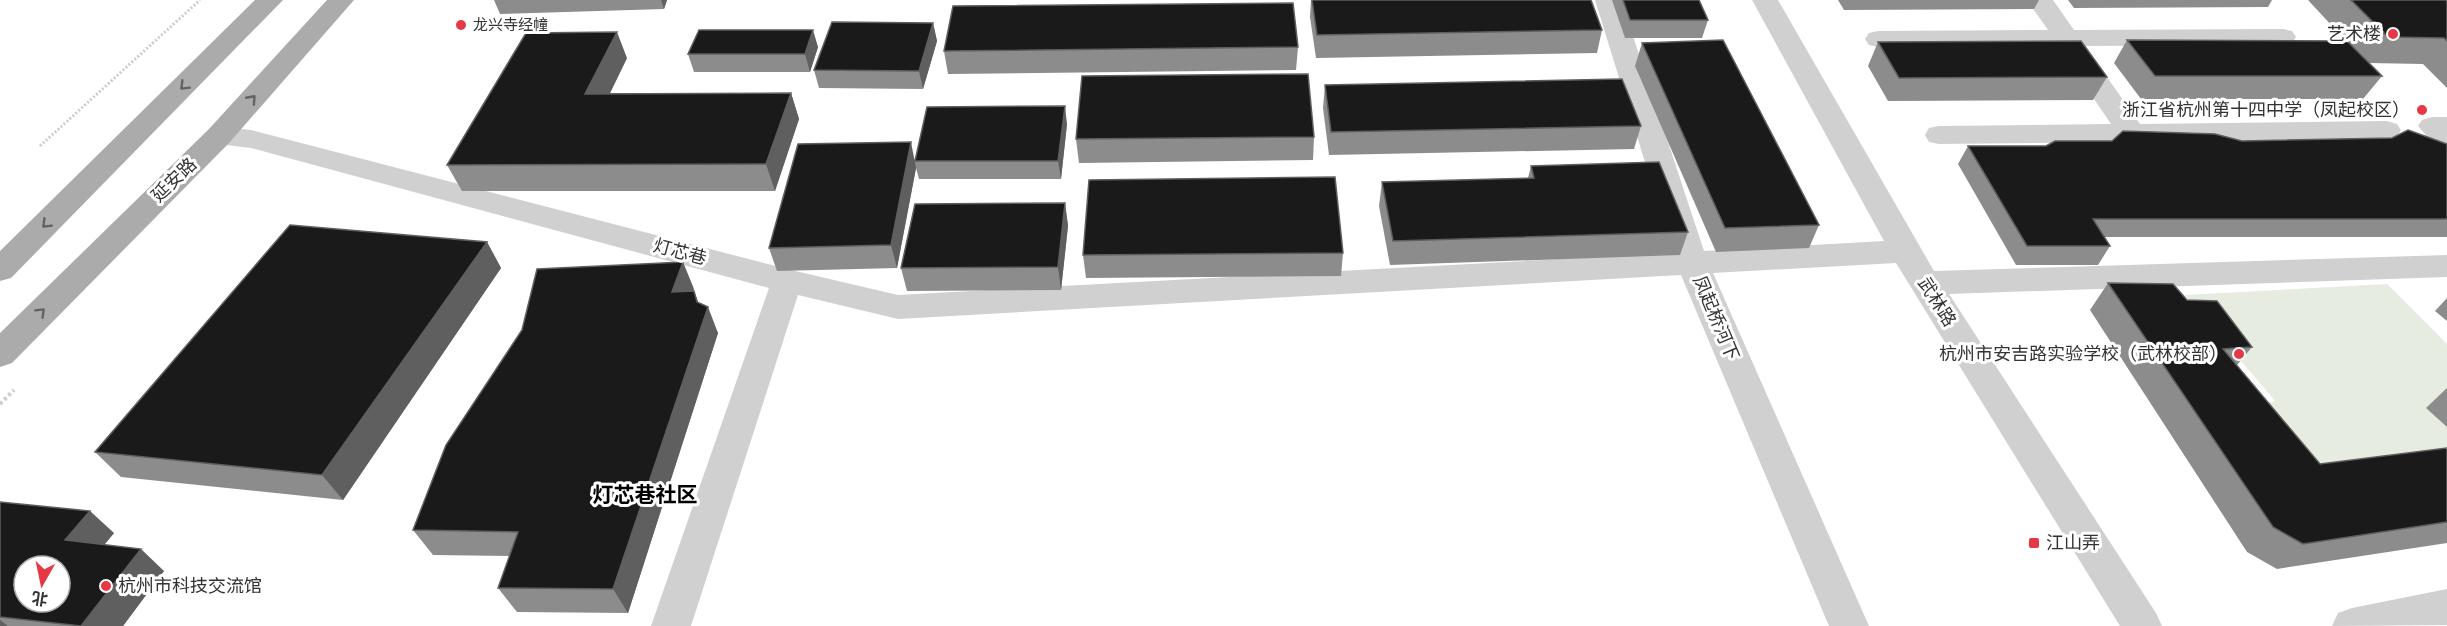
<svg xmlns="http://www.w3.org/2000/svg" width="2447" height="626" viewBox="0 0 2447 626" font-family="'Public Sans','Noto Sans SC',sans-serif">
	<style>
		.green { fill: #e6ecdf }
		.lines { fill: none; stroke-linecap: round; stroke-linejoin: round }
		.path-far1 { stroke: #cdcdcd; stroke-width: 3; stroke-dasharray: 2 2; stroke-linecap: butt }
		.path { stroke: #cdcdcd; stroke-width: 4; stroke-dasharray: 3 3; stroke-linecap: butt }
		.minor { fill: #d0d0d0; fill-rule: evenodd }
		.major { fill: #ababab; fill-rule: evenodd }
		.wall { fill: #8c8c8c }
		.shaded-wall { fill: #5f5f5f }
		.building { fill: #1a1a1a; stroke: #5f5f5f; stroke-width: 1.5; fill-rule: evenodd }
		.oneway { stroke: #636363 }
		.poi-dot { fill: #e63946; stroke: #fff; stroke-width: 2 }
		.labels { text-anchor: middle; stroke-width: 6; stroke-linejoin: round; paint-order: stroke }
		.far-poi-label { font-size: 15px; fill: #333; stroke: #fff; text-anchor: start }
		.poi-label { font-size: 18px; fill: #333; stroke: #fff; text-anchor: end }
		.street-label { font-size: 18px; fill: #333; stroke: #fff }
		.quarter-label { font-size: 21px; font-weight: bold; fill: #000; stroke: #fff }
	</style>
	<rect width="100%" height="100%" fill="#fff"/>
	<path class="green" d="M2387,284L2447,344V469L2294,490L2231,412L2275,401L2185,295Z"/>
	<g class="lines">
		<path class="path-far1" d="M40,146L200,0"/>
		<path class="path" d="M0,404L14,390"/>
		<path class="minor" d="M1595,0H1621L1704,251L1884,241L1752,0H1778L1934,271L2447,255V277L1949,294L2156,613L2162,626H2120L1896,263L1713,273L1869,626H1829L1681,275L898,319L798,295L691,626H651L769,288L251,148L209,143L205,136L209,129L219,127L251,130L787,269L898,295L1673,253Z
			M2027,0H2053L2074,30L2283,29L2292,31L2296,37L2292,43L2283,45L2085,46L2140,124L2387,121L2397,124L2401,130L2397,136L2387,139L1939,144L1929,142L1925,135L1929,128L1939,126L2111,124L2058,46L1878,47L1869,45L1865,39L1869,33L1878,31L2048,30Z
			M2432,117H2447V150L2437,148L2418,126L2422,120Z
			M2447,589V625L2332,626L2338,613L2352,608Z"/>
		<path class="major" d="M255,0H283L11,278L0,281V251Z
			M327,0H354L229,143L12,363L0,367V333L209,129Z"/>
	</g>
	<path class="wall" d="M494,0H667L664,9L500,14Z
		M1311,0H1591L1602,30L1597,53L1316,58L1310,17Z
		M1612,0H1699L1708,20L1702,38H1625Z
		M1838,0H2039L2034,9L1844,10Z
		M2068,0H2272L2268,7L2074,8Z
		M2308,0H2447V88L2423,64L2369,63L2382,76L2363,99H2141L2114,63L2127,40L2346,41Z
		M933,23L937,41L923,89L819,88L814,70Z
		M1878,42L2107,77L2093,100L1888,101L1868,66Z
		M1642,43L1819,225L1809,248L1716,252L1635,66Z
		M818,47L810,72H694L688,54Z
		M1298,47L1296,70L948,74L944,51Z
		M627,58L610,93H791L799,119L775,191H462L447,165Z
		M1325,85L1641,126L1634,149L1329,155L1323,108Z
		M1067,124L1061,179H919L916,168L897,268L777,271L769,248L915,159Z
		M1314,137L1313,160L1079,163L1076,139Z
		M2242,141L2447,144V237H2104L2110,246L2098,265H2016L1958,164L1968,146H2046Z
		M1531,166L1688,232L1680,255L1390,265L1379,206L1382,182L1528,178Z
		M1065,203L1068,226L1061,290L907,291L901,268Z
		M487,242L501,268L343,500L121,477L95,452Z
		M1343,253L1341,276L1086,278L1083,255Z
		M2108,283L2187,300L2252,347L2237,365L2320,464L2447,448V543L2277,569L2247,552L2090,310Z
		M694,289L693,291L698,302L718,333L628,613L517,612L498,588L510,556L433,555L413,530Z
		M2447,298V321L2435,311Z
		M2447,388V427L2426,408Z
		M0,502L114,533L104,545L164,571L123,626H0Z"/>
	<path class="shaded-wall" d="M661,0H667L664,9Z
		M933,23L937,41L923,89L919,71Z
		M813,30L818,47L810,72L805,54Z
		M617,32L627,58L597,120L585,94Z
		M791,93L799,119L775,191L766,164Z
		M1065,106L1067,124L1061,179L1058,161Z
		M911,142L916,168L897,268L891,245Z
		M1065,203L1068,226L1061,290L1058,267Z
		M487,242L501,268L343,500L322,475Z
		M683,262L694,289L683,318L672,292Z
		M694,291L704,317L708,307L718,333L628,613L613,589L697,302Z
		M90,511L114,533L90,562L65,540Z
		M141,549L164,571L123,626H81Z
		M0,620L8,626H0Z"/>
	<path class="building" d="M1312,0H1591L1602,30L1317,35Z
		M1623,0H1699L1708,20H1630Z
		M2351,0H2447V41L2444,38L2388,37Z
		M1293,3L1298,47L944,51L953,6Z
		M832,22L933,23L919,71L814,70Z
		M699,30H813L805,54H688Z
		M617,32L585,94L791,93L766,164L447,165L526,33Z
		M1723,40L1819,225L1725,228L1642,43Z
		M2127,40L2347,41L2382,76H2155Z
		M2081,41L2107,77L1899,78L1878,42Z
		M1308,74L1314,137L1076,139L1082,76Z
		M1622,79L1641,126L1331,132L1325,85Z
		M1065,106L1058,161H915L927,107Z
		M2408,130L2447,144V219H2093L2110,246H2027L1968,146H2046L2055,141H2112L2123,131L2215,134L2242,141L2392,138Z
		M911,142L891,245L769,248L798,144Z
		M1659,162L1688,232L1393,241L1382,182L1534,178L1531,166Z
		M1335,177L1343,253L1083,255L1089,180Z
		M1065,203L1058,267L901,268L915,204Z
		M290,225L487,242L322,475L95,452Z
		M683,262L672,292L694,291L697,302L708,307L613,589L498,588L518,532L413,530L446,445L522,330L537,269Z
		M2108,283L2173,284L2187,300L2217,301L2252,347L2223,349L2320,464L2447,448V522L2303,544L2273,527Z
		M0,502L90,511L65,540L141,549L81,626L0,617ZM24,566H60V602H24Z"/>
	<defs><path id="oneway-chevron" d="M-2-3.5L2.5 0L-2 3.5" fill="none" stroke-width="1.6" stroke-linecap="round" stroke-linejoin="round" transform="scale(1.5)"/></defs>
	<g class="oneway">
		<use href="#oneway-chevron" transform="translate(184 86) rotate(135)"/>
		<use href="#oneway-chevron" transform="translate(252 99) rotate(-48)"/>
		<use href="#oneway-chevron" transform="translate(46 224) rotate(135)"/>
		<use href="#oneway-chevron" transform="translate(41 312) rotate(-45)"/>
	</g>
	<g class="poi-dot">
		<circle cx="461" cy="25" r="6"/>
		<circle cx="2393" cy="34" r="6"/>
		<circle cx="2422" cy="110" r="6"/>
		<circle cx="2239" cy="354" r="6"/>
		<rect x="2028" y="537" width="12" height="12" rx="3"/>
		<circle cx="106" cy="586" r="6"/>
	</g>
	<g class="labels">
		<g class="far-poi-label">
			<text x="473" y="30">龙兴寺经幢</text>
		</g>
		<g class="poi-label">
			<text x="2381" y="40">艺术楼</text>
			<text x="2410" y="116">浙江省杭州第十四中学（凤起校区）</text>
			<text x="2227" y="360">杭州市安吉路实验学校（武林校部）</text>
			<text x="2046" y="549" text-anchor="start">江山弄</text>
			<text x="118" y="592" text-anchor="start">杭州市科技交流馆</text>
		</g>
		<g class="street-label">
			<text transform="translate(174 180) rotate(-44)" y="6">延安路</text>
			<text transform="translate(680 252) rotate(15)" y="6">灯芯巷</text>
			<text transform="translate(1937 302) rotate(58)" y="6">武林路</text>
			<text transform="translate(1716 318) rotate(67)" y="6">凤起桥河下</text>
		</g>
		<g class="quarter-label">
			<text x="645" y="502">灯芯巷社区</text>
		</g>
	</g>
	<g transform="translate(42 584) rotate(189)"><circle r="28" fill="#ffffff" stroke="#adadad" stroke-width="1.5"/>
	<path d="M0-4.5L10 22L0 15L-10 22Z" fill="#e63946"/>
	<text y="-9" font-size="16" font-weight="bold" text-anchor="middle" fill="#333333">北</text>
	</g>
</svg>
